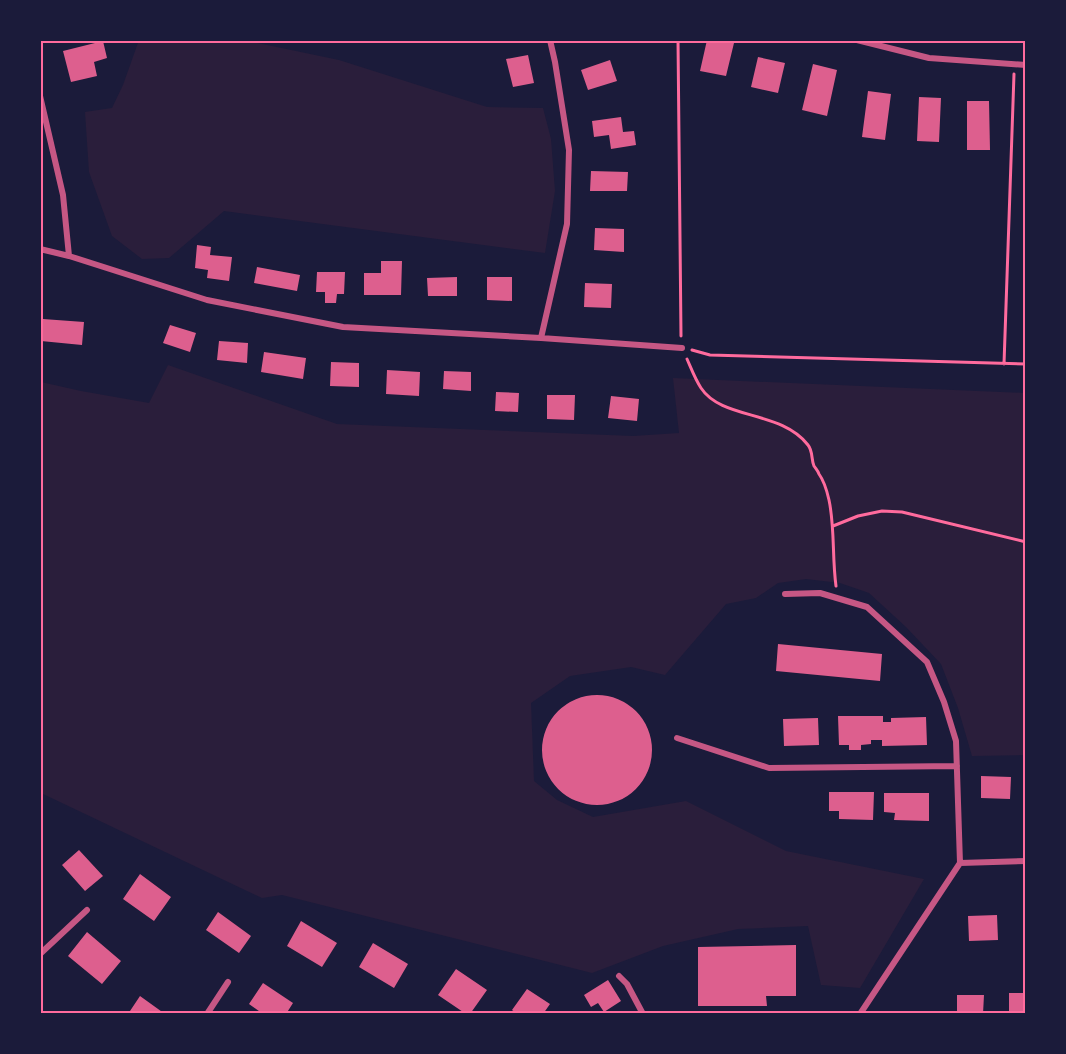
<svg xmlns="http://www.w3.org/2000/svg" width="1066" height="1054" viewBox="0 0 1066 1054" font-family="'Asap Condensed',sans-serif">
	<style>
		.green { fill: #2a1e3b }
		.building { fill: #dd5f8e }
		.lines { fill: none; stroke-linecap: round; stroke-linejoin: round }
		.path { stroke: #ff6b9d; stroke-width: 3 }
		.minor { stroke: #c65784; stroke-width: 6 }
		.neatline { fill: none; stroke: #ff6b9d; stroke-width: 2 }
	</style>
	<rect width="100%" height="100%" fill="#1b1b3a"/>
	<path class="green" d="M139,40L248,41L339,60L487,107L543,108L551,139L555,191L545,253L224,211L169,258L142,259L112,236L89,172L85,112L112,108L123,85Z
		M168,365L337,424L633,436L679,433L673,378L1025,393L1026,529H1023L1026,566L1025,755L972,756L958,708L941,664L906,627L869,593L840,583L806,579L778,583L756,598L726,604L665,675L631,667L570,676L531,703L534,781L557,800L593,817L686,801L786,851L924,879L860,988L821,985L808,926L738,929L663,946L592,973L282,895L262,898L41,793V382L81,391L149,403Z"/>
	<path class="building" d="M707,40H725L734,43L726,76L700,71Z
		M103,41L107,58L94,62L97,76L71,82L63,51Z
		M528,55L534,83L513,87L506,59Z
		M758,57L785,63L778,93L751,87Z
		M610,60L617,81L588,90L581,70Z
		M813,64L837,70L827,116L802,110Z
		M868,91L891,94L885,140L862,137Z
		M919,97L941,98L939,142L917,141Z
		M967,101H989L990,150H967Z
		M621,117L623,132L634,131L636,145L611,149L609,135L594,137L592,121Z
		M591,171L628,172L627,191H590Z
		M595,228L624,229V252L594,250Z
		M197,245L211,247L210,255L232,257L229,281L207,278L208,270L195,268Z
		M381,261H402L401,295H364V273H381Z
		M257,267L300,275L297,291L254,283Z
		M317,272H345L344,294H337L336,303H325V292H316Z
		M457,277V296H428L427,278Z
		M487,277H512V301L487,300Z
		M585,283L612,284L611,308L584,307Z
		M43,319L84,322L82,345L41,341Z
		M170,325L196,333L190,352L163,343Z
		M219,341L248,343L247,363L217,360Z
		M264,352L306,358L303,379L261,372Z
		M331,362L359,363V387L330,386Z
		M387,370L420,372L419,396L386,394Z
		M444,371L471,372V391L443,389Z
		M496,392L519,393L518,412L495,411Z
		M547,395H575L574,420L547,419Z
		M611,396L639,399L637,421L608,418Z
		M778,644L882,654L880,681L776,671Z
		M542 750a55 55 0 1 1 110 0a55 55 0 1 1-110 0Z
		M838,716H883V722H891V718L926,717L927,745L882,746V740H871V744L861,745V750H849V745H839Z
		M818,718L819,745L784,746L783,719Z
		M981,776L1011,777L1010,799L981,798Z
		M829,792H874L873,820L839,819V811H829Z
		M884,793H929V821L894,820L895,813L884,812Z
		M79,850L103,876L85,891L62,865Z
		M140,874L171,897L154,921L123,899Z
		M218,912L251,936L239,953L206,930Z
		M997,915L998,940L969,941L968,916Z
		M301,921L337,943L322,967L287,946Z
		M87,932L121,961L102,984L68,956Z
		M373,943L408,964L394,988L359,967Z
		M796,945V996H766L767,1006H698V947Z
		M456,969L487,990L470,1014H466L438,995Z
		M608,980L621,1001L604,1012L598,1003L591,1007L584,995Z
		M263,983L293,1003L286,1014H263L249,1004Z
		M527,989L550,1004L543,1014H517L512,1010Z
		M1009,993H1026V1014H1009Z
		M957,995H984L983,1014H957Z
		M140,996L165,1014H128Z"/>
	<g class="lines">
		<path class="path" d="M678,40L681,336
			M692,350L710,355L1026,364
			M687,359C691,368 695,379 701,388C722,420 781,410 808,445C813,451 811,459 814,466C816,469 818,471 819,474C824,481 827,491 829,500C835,528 832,557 836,586
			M1004,364L1014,74
			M833,526L858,516L882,511L902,512L1026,542"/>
		<path class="minor" d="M857,40L929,58L1026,65
			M40,96L63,195L69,256
			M40,249L69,256L207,300L343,327L541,338L682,348
			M541,338L567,224L569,150L555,62L550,40
			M785,594L820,593L867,607L927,662L944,702L956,741L960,863
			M677,738L769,768L957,766
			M40,954L87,910
			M619,976L627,984L643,1014
			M207,1014L228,982
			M860,1014L960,863L1026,861"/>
	</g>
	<rect width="1066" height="1054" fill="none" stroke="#1b1b3a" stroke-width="84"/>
	<rect x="42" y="42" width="982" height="970" class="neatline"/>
</svg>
